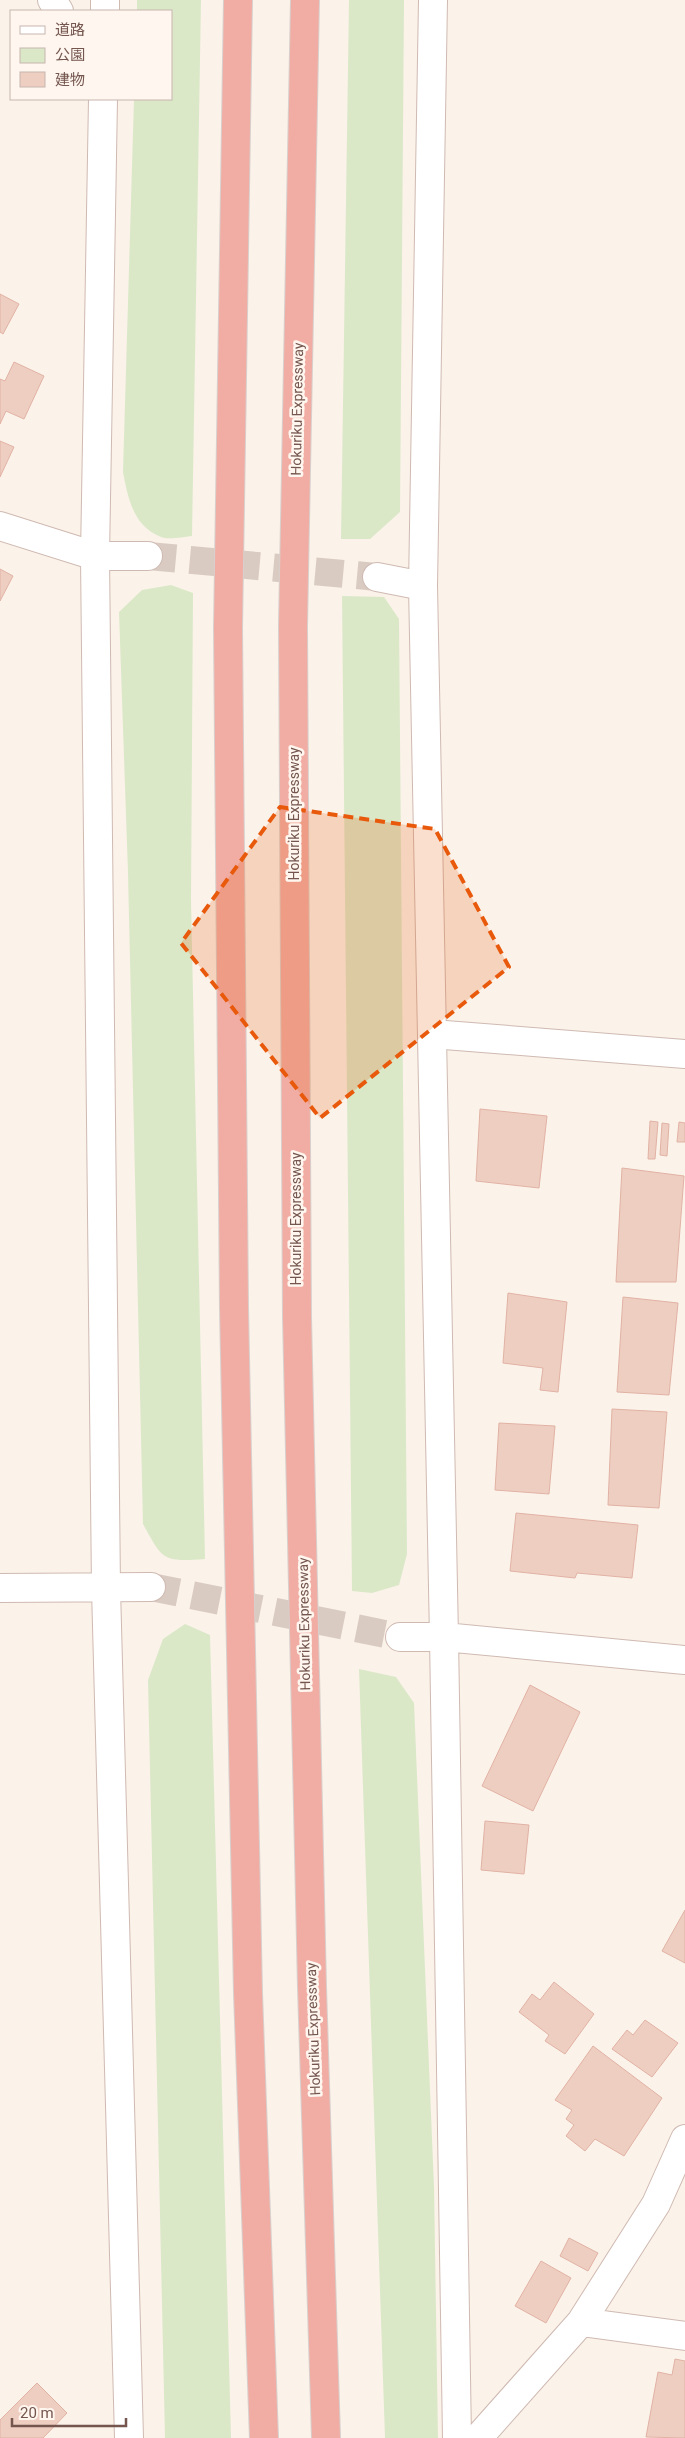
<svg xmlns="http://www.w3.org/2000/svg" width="685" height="2438" viewBox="0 0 685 2438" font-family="Roboto,'Noto Sans JP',sans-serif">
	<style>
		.green { fill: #dae8c8 }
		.building { fill: #efcec2; stroke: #e1b2a4 }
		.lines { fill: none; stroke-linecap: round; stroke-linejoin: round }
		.minor-tunnel { stroke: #d9cbc2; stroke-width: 28; stroke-dasharray: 28 14; stroke-linecap: butt }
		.minor-casing { stroke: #cfbab2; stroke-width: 30 }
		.tertiary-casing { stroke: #cfbab2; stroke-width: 30 }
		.motorway-casing { stroke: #d8d0cd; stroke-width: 30 }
		.minor { stroke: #fff; stroke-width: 28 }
		.tertiary { stroke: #fff; stroke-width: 28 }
		.motorway { stroke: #f1ada4; stroke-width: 28 }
		.marked { fill: #e8590c; fill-opacity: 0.2; stroke: #e8590c; stroke-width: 4; stroke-dasharray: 10 6; stroke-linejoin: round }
		.labels { text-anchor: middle; stroke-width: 5; stroke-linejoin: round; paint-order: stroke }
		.street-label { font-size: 14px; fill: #74564e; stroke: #fef6ef }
	</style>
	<rect width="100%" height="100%" fill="#fbf2e9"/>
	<path class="green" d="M137,0H201L192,536C183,537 168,540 161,537C133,526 128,498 123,472L134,99H171V11H137Z
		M349,0H404L400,512L370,539H341Z
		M171,585L193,593L191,900L205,1559C162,1562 163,1560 143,1524L128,873L119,612L142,590Z
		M342,596L384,597L399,619L407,1554L399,1585L372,1593L352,1591Z
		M185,1624L210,1635L231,2438H165L148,1680L163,1639Z
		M359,1669L396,1677L414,1703L434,2187L438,2438H385Z"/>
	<path class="building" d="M0,294L19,304L3,334L0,332Z
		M14,362L44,376L24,419L6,411L0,424V379L5,381Z
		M0,441L14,447L0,477Z
		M0,569L13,576L0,601Z
		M480,1109L547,1116L539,1188L476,1181Z
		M650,1121L658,1122L655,1159H648Z
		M679,1122L685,1123V1142H677Z
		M662,1123L669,1124L667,1156L660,1155Z
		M622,1168L684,1176L676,1282H616Z
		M508,1293L567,1302L558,1392L540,1390L543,1368L503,1363Z
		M623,1297L678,1303L669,1395L617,1392Z
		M612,1409L667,1412L659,1508L608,1505Z
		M499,1423L555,1426L549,1494L495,1490Z
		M516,1513L638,1525L632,1578L577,1573L575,1578L510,1571Z
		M530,1685L580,1712L533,1811L482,1786Z
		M485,1821L529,1825L524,1874L481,1870Z
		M685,1910V1963L662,1951Z
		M554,1982L594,2014L565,2054L545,2041L549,2035L519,2012L532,1994L540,2000Z
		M645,2020L678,2043L652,2077L612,2049L627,2030L633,2035Z
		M593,2046L662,2098L624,2156L595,2139L585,2151L566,2136L574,2125L566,2119L572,2110L555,2100Z
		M569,2238L598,2253L588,2271L560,2256Z
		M541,2261L571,2278L546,2323L515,2306Z
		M675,2359L685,2361V2438L646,2437L658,2372L672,2375Z
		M37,2383L67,2413L43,2438H0V2420Z"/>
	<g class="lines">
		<path class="minor-tunnel" d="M148,556L377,577
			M151,1587L400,1637"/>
		<g class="minor-casing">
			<path id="minor" d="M52,0L59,11
				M433,0L423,586L444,1637L457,2438
				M105,11V0
				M103,99L95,556L106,1589L129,2438
				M0,526L95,556H148
				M377,577L423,586
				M0,1588L151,1587
				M400,1637H444L685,1660
				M581,2322L685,2336
				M478,2438L581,2322L656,2204L685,2139"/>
		</g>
		<g class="tertiary-casing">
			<path id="tertiary" d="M432,1034L685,1054"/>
		</g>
		<g class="motorway-casing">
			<path id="motorway" d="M238,0L228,628L234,1308L248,1993L264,2438
				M305,0L293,626L297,1317L312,1987L326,2438"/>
		</g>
		<use href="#minor" class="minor"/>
		<use href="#tertiary" class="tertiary"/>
		<use href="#motorway" class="motorway"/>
	</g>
	<path class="marked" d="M280,807L435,829L509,967L320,1118L181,943Z"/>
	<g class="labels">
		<g class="street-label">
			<text transform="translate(297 409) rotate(-89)" y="5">Hokuriku Expressway</text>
			<text transform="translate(294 814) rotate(-90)" y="5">Hokuriku Expressway</text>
			<text transform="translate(296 1219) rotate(-90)" y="5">Hokuriku Expressway</text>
			<text transform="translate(304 1624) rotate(-91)" y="5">Hokuriku Expressway</text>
			<text transform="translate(313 2029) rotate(-92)" y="5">Hokuriku Expressway</text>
		</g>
	</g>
	<rect x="10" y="10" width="162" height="90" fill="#fef6ef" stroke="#c7b6af"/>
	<rect x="20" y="26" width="25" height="8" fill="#ffffff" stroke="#c7b6af"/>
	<text x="55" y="35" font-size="15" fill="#74564e">道路</text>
	<rect x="20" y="48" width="25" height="15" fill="#dae8c8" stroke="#c7b6af"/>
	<text x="55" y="60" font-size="15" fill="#74564e">公園</text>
	<rect x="20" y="72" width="25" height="15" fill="#efcec2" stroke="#c7b6af"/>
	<text x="55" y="85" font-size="15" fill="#74564e">建物</text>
	<path d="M12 2418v8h114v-8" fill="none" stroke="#74564e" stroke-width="2.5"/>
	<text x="20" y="2418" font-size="15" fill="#74564e" stroke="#fef6ef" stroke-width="4" paint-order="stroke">20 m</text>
</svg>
